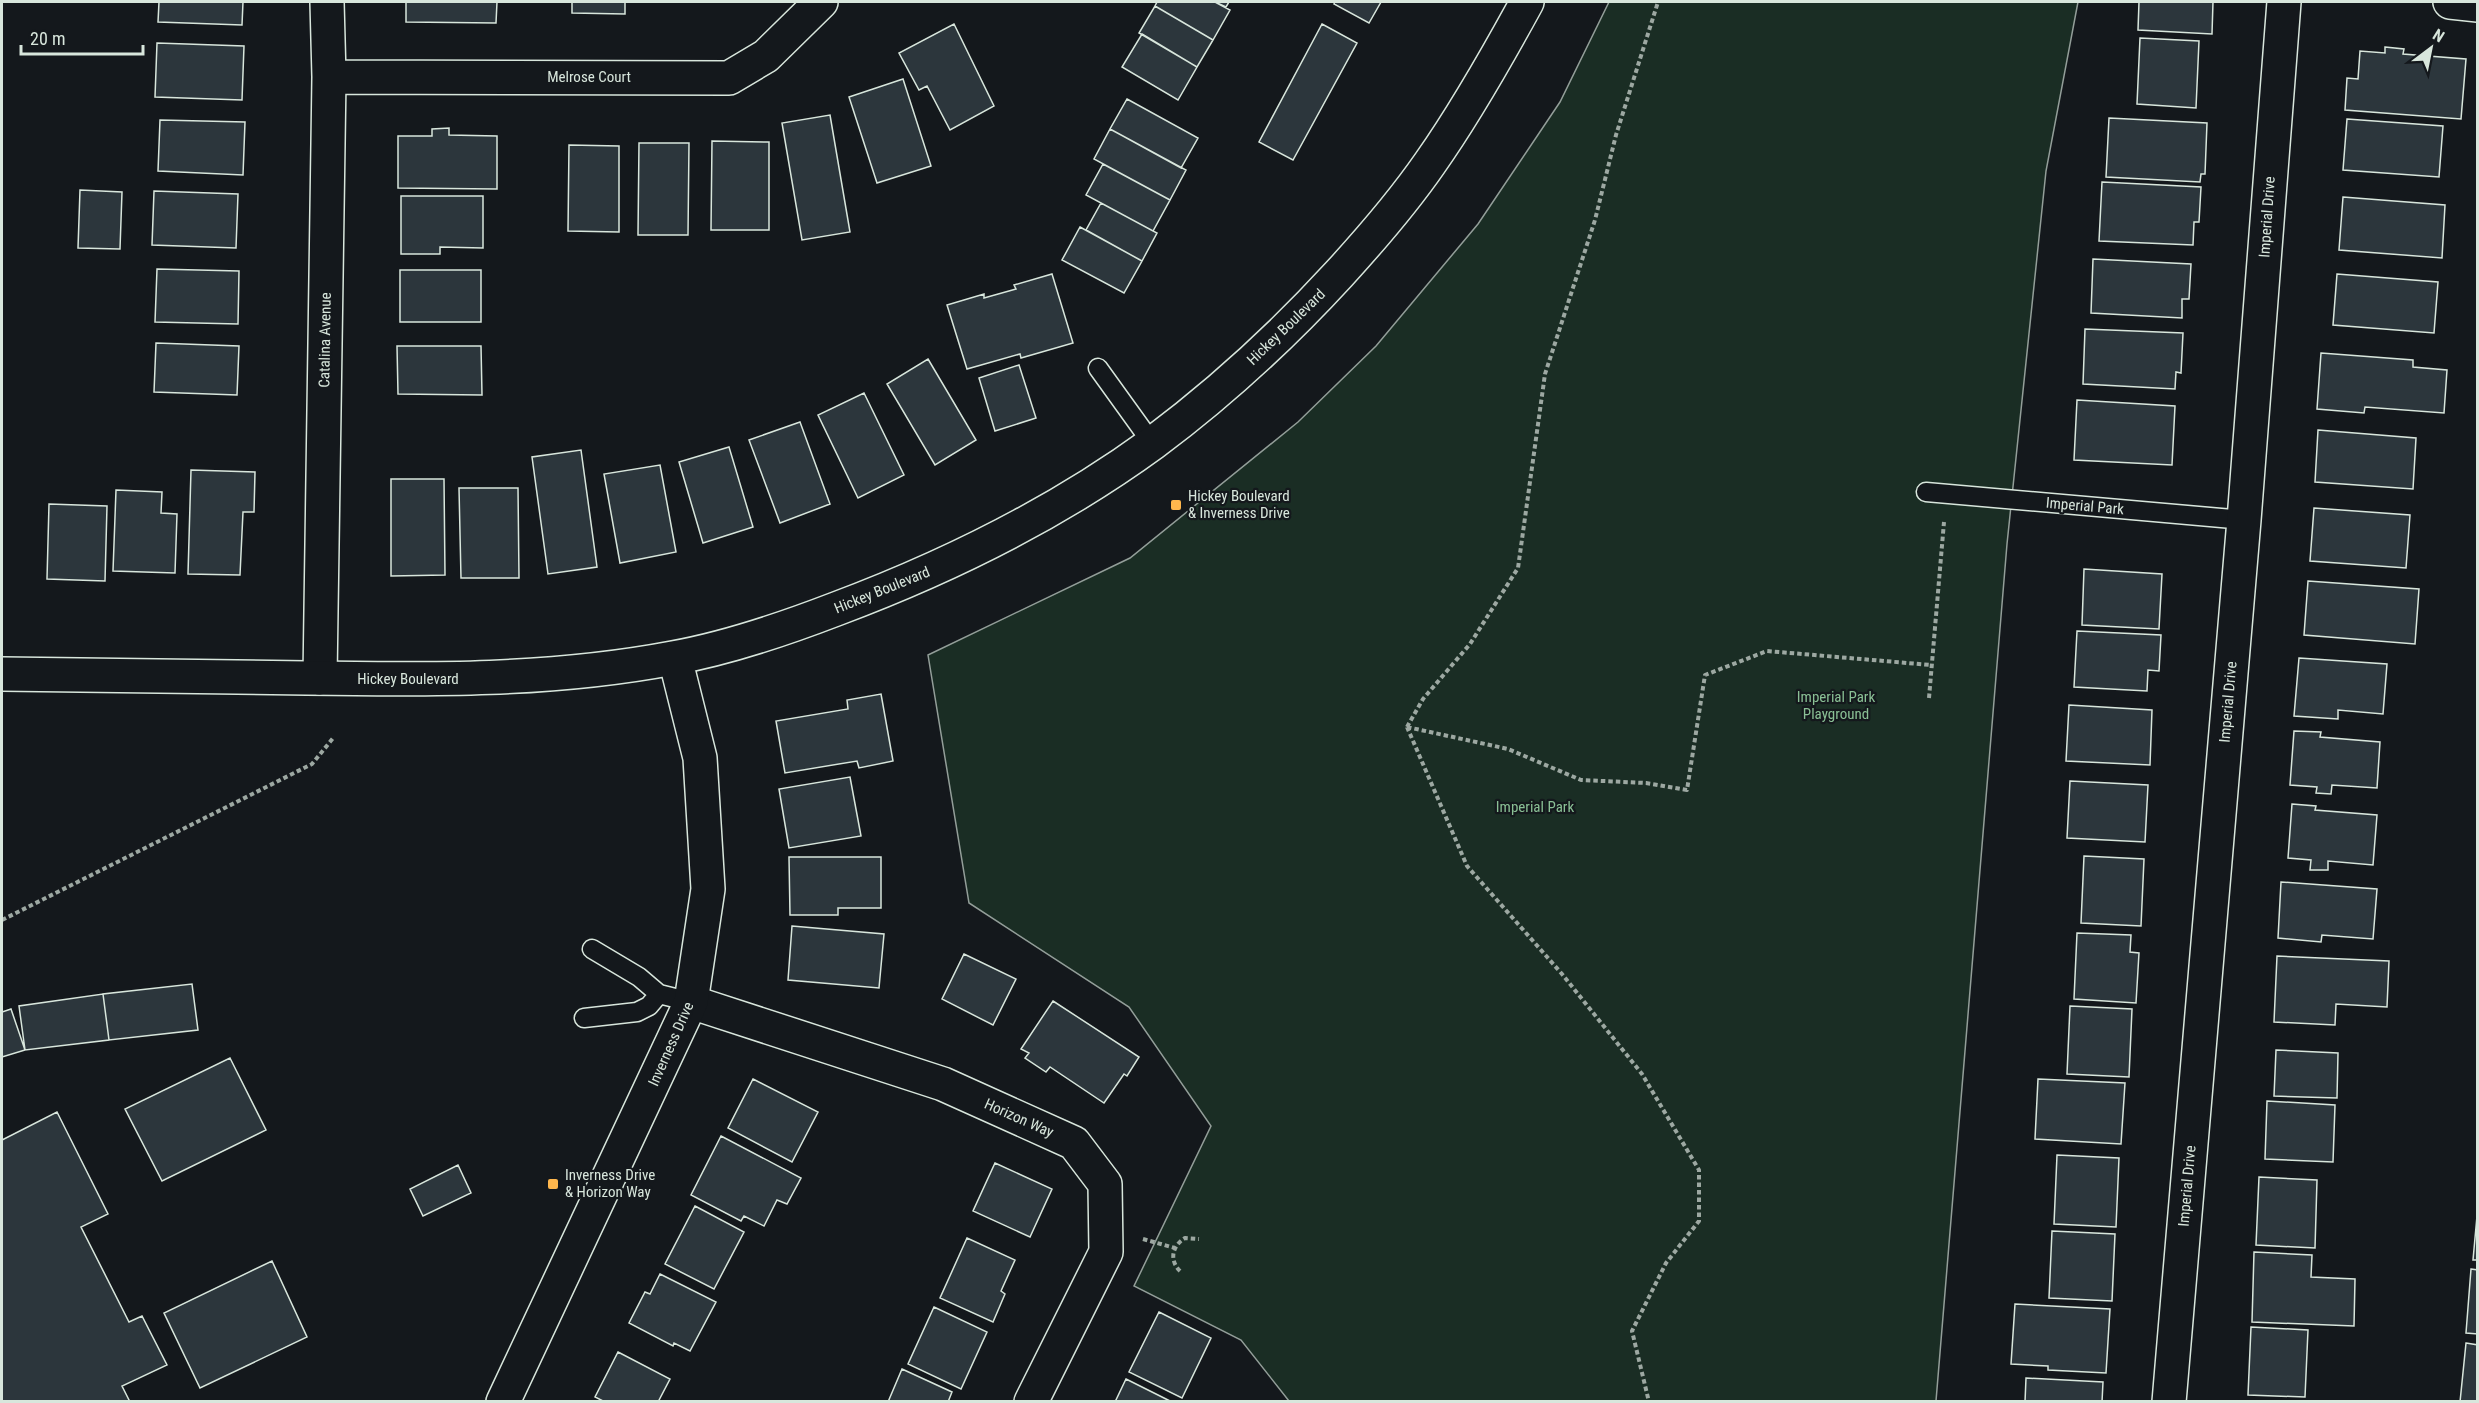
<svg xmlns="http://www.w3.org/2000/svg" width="2479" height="1403" viewBox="0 0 2479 1403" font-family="'Roboto Condensed',sans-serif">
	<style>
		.green { fill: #1a2d24; stroke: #939e99; stroke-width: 1.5 }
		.building { fill: #2c363c; stroke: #d8e6dc; stroke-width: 1.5 }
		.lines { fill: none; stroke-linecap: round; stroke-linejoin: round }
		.lane-casing { stroke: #d8e6dc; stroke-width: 21 }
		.street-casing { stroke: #d8e6dc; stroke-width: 36 }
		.secondary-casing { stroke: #d8e6dc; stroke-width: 36 }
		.path { stroke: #9da8a2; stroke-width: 4; stroke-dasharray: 4.5 3; stroke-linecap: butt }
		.lane { stroke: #14181c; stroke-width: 18 }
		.street { stroke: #14181c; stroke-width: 33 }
		.secondary { stroke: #14181c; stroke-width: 33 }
		.poi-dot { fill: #ffb74d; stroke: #14181c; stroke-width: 2 }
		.labels { text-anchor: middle; stroke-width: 4.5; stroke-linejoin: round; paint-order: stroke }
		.street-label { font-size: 15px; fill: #d8e6dc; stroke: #14181c }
		.poi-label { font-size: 15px; fill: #d8e6dc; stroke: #14181c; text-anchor: start }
		.park-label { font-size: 15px; fill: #8ac095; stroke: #14181c }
	</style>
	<rect width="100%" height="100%" fill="#14181c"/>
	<path class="green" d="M1609,2H2078L2046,171L2007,544L1936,1401H1289L1241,1340L1134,1286L1211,1126L1129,1007L969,903L928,655L1130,558L1298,422L1376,346L1478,224L1560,102Z"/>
	<path class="building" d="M159,2H243L242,25L158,22Z
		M406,2H497L496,23L406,22Z
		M572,2H625V14L572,13Z
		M1157,2H1215L1230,10L1213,40L1155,6Z
		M1215,2H1229L1226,7Z
		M1335,2H1381L1369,23L1334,4Z
		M2139,2H2213L2212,34L2138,30Z
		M1155,6L1213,40L1197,67L1139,33Z
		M954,24L994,106L950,130L927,86L919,90L899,53Z
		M1322,24L1357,43L1293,160L1259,142Z
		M1142,34L1197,67L1178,100L1122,67Z
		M2140,38L2199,41L2196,108L2137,104Z
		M157,43L244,46L242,100L155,97Z
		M2385,47L2404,49L2403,54L2466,59L2461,119L2345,110L2347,78L2358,79L2360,51L2385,53Z
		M903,79L931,166L877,183L849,97Z
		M1127,99L1198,138L1181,168L1110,129Z
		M830,115L850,232L802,240L782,123Z
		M2109,118L2207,123L2205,174H2201L2200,182L2106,177Z
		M2347,119L2443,126L2439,177L2343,170Z
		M160,120L245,122L243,175L158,171Z
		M449,128V135L497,136V189L398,188V136H432V129Z
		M1110,129L1186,170L1170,200L1094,159Z
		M712,141L769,142V230H711Z
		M639,143H689L688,235H638Z
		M569,145L619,146V232L568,231Z
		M1103,164L1170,200L1153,231L1086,195Z
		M2102,182L2201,187L2199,222H2194L2193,245L2099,241Z
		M80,190L122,192L120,249L78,248Z
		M154,191L238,194L236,248L152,245Z
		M401,196H483V248L440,247V254H401Z
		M2343,197L2445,205L2442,258L2339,250Z
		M1101,203L1157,233L1142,261L1086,230Z
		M1080,227L1142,261L1124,293L1062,260Z
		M2093,259L2191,264L2189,299H2182V318L2091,313Z
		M157,269L239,271L238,324L155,322Z
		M400,270H481V322H400Z
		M1052,274L1073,343L1021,358L1020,354L967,369L947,305L984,294V298L1016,289L1014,285Z
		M2337,274L2438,282L2434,333L2333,325Z
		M2085,329L2183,333L2181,373L2176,372L2175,389L2083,384Z
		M156,343L239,346L237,395L154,392Z
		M397,346H481L482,395L398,394Z
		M2321,353L2413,360V367L2447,370L2444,413L2365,407L2364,413L2317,409Z
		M928,359L976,440L935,465L887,384Z
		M1019,365L1036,418L995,431L979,378Z
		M864,393L904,475L858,498L818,415Z
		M2077,400L2175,406L2172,465L2074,460Z
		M800,422L830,504L780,523L749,440Z
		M2318,430L2416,438L2413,489L2315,482Z
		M729,447L753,527L703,543L679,462Z
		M581,450L597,567L548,574L532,457Z
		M660,465L676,552L620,563L604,474Z
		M191,470L255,472L254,512H243L240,575L188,574Z
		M391,479H444L445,575L391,576Z
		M459,488H518L519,578H461Z
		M116,490L162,492L161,513L177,514L175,573L113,571Z
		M49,504L107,506L105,581L47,579Z
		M2314,508L2410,515L2406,568L2310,561Z
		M2084,569L2162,574L2159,629L2082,625Z
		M2308,581L2419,589L2415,644L2304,635Z
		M2077,631L2161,635L2159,671L2148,670L2147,691L2074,687Z
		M2299,658L2387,664L2383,714L2338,710V719L2294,716Z
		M881,694L893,761L859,768L857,761L785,773L776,721L848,709L847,700Z
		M2069,705L2152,710L2150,765L2066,761Z
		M2294,731L2321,732L2320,737L2380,742L2377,788L2332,785L2331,794L2316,793L2317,787L2290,785Z
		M850,777L861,836L789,848L779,789Z
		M2070,781L2148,785L2145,842L2067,838Z
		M2292,804L2316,806L2315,810L2377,815L2373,865L2328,861V870H2310L2311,860L2288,858Z
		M2084,856L2144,859L2141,926L2081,923Z
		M789,857H881V908H838V915H790Z
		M2281,882L2377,889L2373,939L2322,935L2321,942L2278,938Z
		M792,926L884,934L879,988L788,980Z
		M2077,933L2131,935L2130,952L2139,953L2136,1003L2074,999Z
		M964,954L1016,979L993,1025L942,999Z
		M2277,956L2389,961L2387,1007L2336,1004L2335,1025L2274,1022Z
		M192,984L198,1030L109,1040L103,994Z
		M103,994L109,1040L25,1050L19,1006Z
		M1053,1001L1139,1057L1127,1076L1124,1074L1104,1103L1050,1067L1046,1072L1025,1058L1029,1053L1021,1049Z
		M2070,1006L2132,1009L2129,1077L2067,1074Z
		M11,1009L25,1050L2,1057V1012Z
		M2276,1050L2338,1053L2337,1098L2274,1096Z
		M230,1058L266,1130L162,1181L125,1109Z
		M753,1079L818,1112L792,1162L728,1128Z
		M2038,1079L2125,1083L2121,1144L2035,1139Z
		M2267,1101L2335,1105L2333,1162L2265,1159Z
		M57,1112L108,1214L81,1227L129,1322L142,1316L167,1365L122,1386L130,1402H2V1140Z
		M721,1136L801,1178L787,1204L777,1200L764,1226L744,1216L741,1221L691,1195Z
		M2057,1155L2119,1158L2116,1227L2054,1224Z
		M995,1163L1052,1189L1030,1237L973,1211Z
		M458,1165L471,1193L423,1216L410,1189Z
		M2259,1177L2317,1180L2315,1248L2256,1245Z
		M2478,1205V1260H2473Z
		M695,1206L744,1232L714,1289L665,1264Z
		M2052,1231L2115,1234L2112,1301L2049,1298Z
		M967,1238L1015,1260L1001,1291L1005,1294L993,1322L940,1298Z
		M2254,1252L2312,1255L2311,1277L2355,1279L2354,1326L2252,1322Z
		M272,1261L307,1337L200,1388L164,1313Z
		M2471,1269L2478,1270V1334L2466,1333Z
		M660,1274L716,1302L690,1351L674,1343L673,1346L629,1323L645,1292L650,1294Z
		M2015,1304L2110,1309L2106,1373L2048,1370V1366L2011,1364Z
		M934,1307L987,1332L961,1389L908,1364Z
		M1159,1312L1211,1338L1182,1398L1129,1372Z
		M2251,1327L2308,1330L2305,1397L2248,1395Z
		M2466,1343L2478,1345V1402H2460Z
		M618,1352L670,1379L658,1402H605L595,1397Z
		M902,1369L952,1392L948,1402H888Z
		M2026,1378L2103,1382L2102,1402H2025Z
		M1126,1379L1172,1402H1115Z"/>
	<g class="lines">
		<g class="lane-casing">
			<path id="lane" d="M1098,368L1152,443
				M1926,492L2244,520
				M592,949L639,977L659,994L691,1002
				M584,1018L637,1012L649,1006L659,994"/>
		</g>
		<g class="street-casing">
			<path id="street" d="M2450,2L2478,5
				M329,77L729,78L766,56L821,2
				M320,678L329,77L327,2
				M691,1002L943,1084L1074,1143L1105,1184L1106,1252L1031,1402
				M2169,1402L2244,520L2284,2"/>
		</g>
		<g class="secondary-casing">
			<path id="secondary" d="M2,674C103,676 205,677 307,678C429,680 552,681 673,658C729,648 784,629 836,609C948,567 1057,513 1153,443C1220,393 1283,335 1339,274C1371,239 1403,202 1430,163C1466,112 1497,57 1527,2
				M503,1402L691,1002L708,889L700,758L675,658"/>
		</g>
		<path class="path" d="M1929,698L1944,522
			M1407,727L1467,866L1562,974L1642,1074L1699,1170V1221L1666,1263L1632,1331L1649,1402
			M1407,727L1423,699L1470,644L1518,568L1545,374L1595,220L1616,135L1658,2
			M1407,727L1508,749L1581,780L1646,783L1687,790L1705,675L1767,651L1931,665
			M2,920L312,764L334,737
			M1143,1239L1175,1248
			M1180,1271C1169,1260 1172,1246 1185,1238L1199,1239"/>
		<use href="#lane" class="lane"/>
		<use href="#street" class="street"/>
		<use href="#secondary" class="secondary"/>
	</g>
	<g class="poi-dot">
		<rect x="1170" y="499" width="12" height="12" rx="3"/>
		<rect x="547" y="1178" width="12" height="12" rx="3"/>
	</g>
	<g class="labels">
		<g class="street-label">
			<text x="589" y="82">Melrose Court</text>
			<text transform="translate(2267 217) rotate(-86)" y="5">Imperial Drive</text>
			<text transform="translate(1286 327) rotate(-44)" y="5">Hickey Boulevard</text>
			<text transform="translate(325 340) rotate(-89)" y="5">Catalina Avenue</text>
			<text transform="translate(2085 506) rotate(5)" y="5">Imperial Park</text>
			<text transform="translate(882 590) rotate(-22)" y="5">Hickey Boulevard</text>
			<text x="408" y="684">Hickey Boulevard</text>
			<text transform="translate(2228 702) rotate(-85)" y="5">Imperial Drive</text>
			<text transform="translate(671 1044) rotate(-66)" y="5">Inverness Drive</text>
			<text transform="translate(1019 1118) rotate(24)" y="5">Horizon Way</text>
			<text transform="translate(2187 1186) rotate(-85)" y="5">Imperial Drive</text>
		</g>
		<g class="poi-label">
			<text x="1188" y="501">Hickey Boulevard<tspan x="1188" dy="17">&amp; Inverness Drive</tspan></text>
			<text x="565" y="1180">Inverness Drive<tspan x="565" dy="17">&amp; Horizon Way</tspan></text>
		</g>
		<g class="park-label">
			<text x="1836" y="702">Imperial Park<tspan x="1836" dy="17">Playground</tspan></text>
			<text x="1535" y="812">Imperial Park</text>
		</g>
	</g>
	<rect width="2479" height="1403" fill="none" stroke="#d8e6dc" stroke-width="6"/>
	<g transform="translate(2431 48) rotate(32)" stroke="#14181c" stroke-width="4.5" paint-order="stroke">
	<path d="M0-4.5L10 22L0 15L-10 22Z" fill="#d8e6dc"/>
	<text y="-9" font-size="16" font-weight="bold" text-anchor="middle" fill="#d8e6dc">N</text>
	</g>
	<path d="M21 45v9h122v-9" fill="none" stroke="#d8e6dc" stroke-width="3"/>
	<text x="30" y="45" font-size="18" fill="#d8e6dc" stroke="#14181c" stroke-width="4.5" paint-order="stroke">20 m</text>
</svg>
